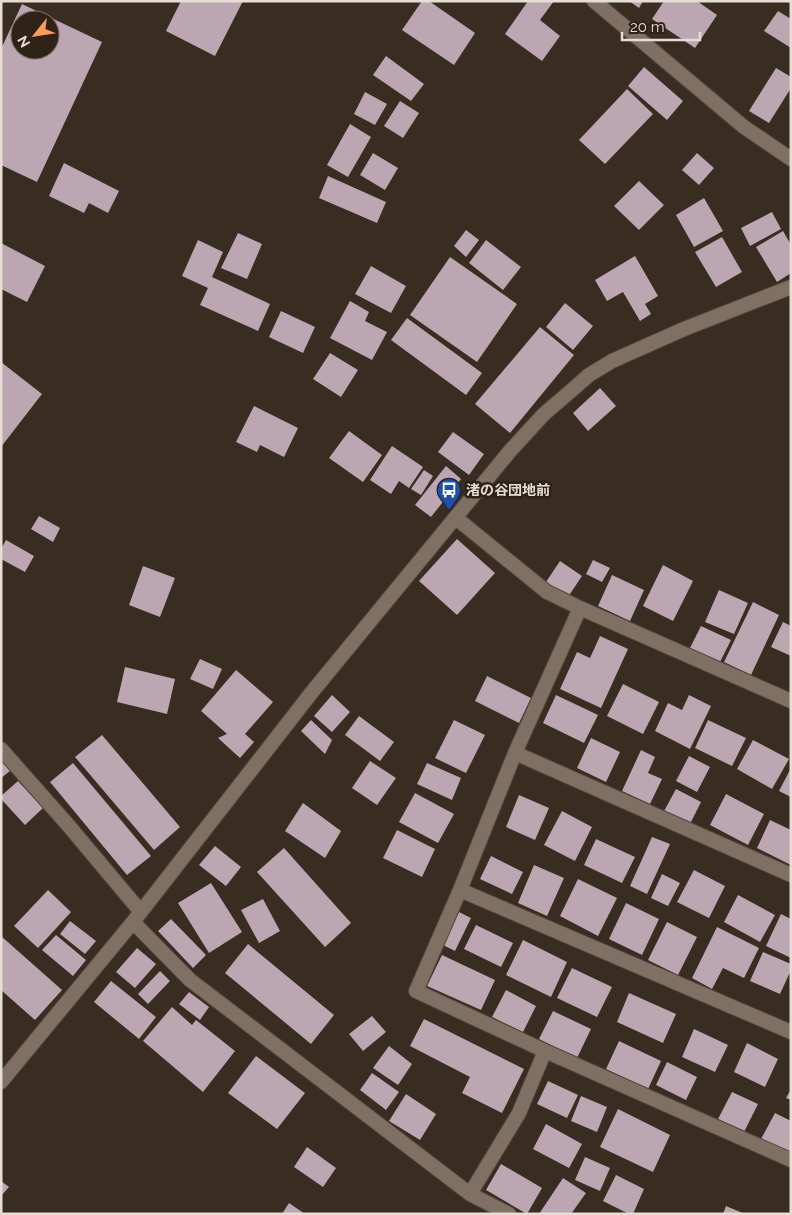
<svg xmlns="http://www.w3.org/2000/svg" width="792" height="1215" viewBox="0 0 792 1215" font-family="Raleway,'Noto Sans JP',sans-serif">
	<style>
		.building { fill: #bba6b2; fill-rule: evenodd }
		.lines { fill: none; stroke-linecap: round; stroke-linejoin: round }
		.minor-casing { stroke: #53483e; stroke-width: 16 }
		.minor { stroke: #807063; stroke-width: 14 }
		.labels { text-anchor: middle; stroke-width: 5; stroke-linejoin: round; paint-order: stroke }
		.poi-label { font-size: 14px; font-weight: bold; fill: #e6ddd5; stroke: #2f2217; text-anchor: start }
	</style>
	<rect width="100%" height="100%" fill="#392c20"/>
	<path class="building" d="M181,1H243L215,56L166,31Z
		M422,1H429L475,33L454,65L402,30Z
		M528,1H554L540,20L560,36L542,61L505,34Z
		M629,1H643L639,8Z
		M664,1H697L717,15L695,48L652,19Z
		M22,4L102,42L37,182L1,165V49ZM20,20H50V50H20Z
		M778,11L791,19V48L764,31Z
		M386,56L424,84L411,101L373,75Z
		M644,67L683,101L667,120L628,86Z
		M776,68L791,77V88L769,123L749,111Z
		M627,89L653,114L605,164L579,140Z
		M365,92L387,104L375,125L354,114Z
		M400,101L419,113L403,138L384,126Z
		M350,124L371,137L348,177L327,165Z
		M373,153L398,168L385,190L360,175Z
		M697,153L714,168L699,185L682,170Z
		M64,163L119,191L108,213L89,203L84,213L49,196Z
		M328,176L386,202L377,223L319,198Z
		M639,181L664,205L639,230L614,206Z
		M704,198L723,231L694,247L676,215Z
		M772,212L781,229L750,246L741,228Z
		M466,230L479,240L466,257L454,246Z
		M783,231L791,245V273L777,282L756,247Z
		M238,233L262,244L247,279L221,268Z
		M722,237L742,272L716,287L695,252Z
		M198,240L223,252L212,277L270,304L258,331L200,305L208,288L182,276Z
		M486,240L521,267L503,290L469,263Z
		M1,243L45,266L27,302L1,289Z
		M635,256L658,296L645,304L651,314L640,321L623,292L607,301L595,280Z
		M450,257L517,304L477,362L410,315Z
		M371,266L406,286L391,313L355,294Z
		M350,301L369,312L365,321L387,332L372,360L330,338Z
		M565,303L593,326L573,350L546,327Z
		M281,311L315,327L303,353L269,337Z
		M407,318L482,373L466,395L391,340Z
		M540,327L574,355L510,433L475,404Z
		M330,353L358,370L341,397L313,379Z
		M1,362L42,394L1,447Z
		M600,388L616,406L588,431L573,413Z
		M254,406L298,428L284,457L260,445L257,452L236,442Z
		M349,431L382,455L363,482L329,458Z
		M453,432L484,454L469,475L438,452Z
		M392,446L423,467L409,488L399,481L391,494L370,480Z
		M446,466L461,479L431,517L415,505Z
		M424,470L433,476L421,495L411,489Z
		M39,516L60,528L53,542L31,529Z
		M457,539L495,573L457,615L419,581Z
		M6,540L34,556L25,572L1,559V549Z
		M593,560L610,568L602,582L586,574Z
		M560,561L582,576L568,597L546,582Z
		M663,565L693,581L673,621L643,606Z
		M143,566L175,578L160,617L129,605Z
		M612,575L644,590L630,621L598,606Z
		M719,590L748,603L734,634L705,622Z
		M753,602L779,615L751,675L724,662Z
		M783,622L791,626V656L771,647Z
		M701,626L731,640L720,662L690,648Z
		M600,636L628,649L601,708L560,689L577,652L590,658Z
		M200,659L222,669L213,689L190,679Z
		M125,667L175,679L167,714L117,702Z
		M236,670L273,702L245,734L254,742L240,758L218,738L227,734L201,711Z
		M487,676L531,698L519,723L475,701Z
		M623,684L659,702L643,734L607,716Z
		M332,695L350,712L332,732L314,716Z
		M556,695L598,715L584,743L543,723Z
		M689,695L711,706L690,749L655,731L668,703L682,710Z
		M359,716L394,742L380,761L345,735Z
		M311,720L332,740L325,754L301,731Z
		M454,720L485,735L466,773L435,758Z
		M708,720L746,738L732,766L695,748Z
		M102,735L180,827L154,850L75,757Z
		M591,738L620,752L606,782L577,768Z
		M753,740L789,759L772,789L737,769Z
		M641,750L655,757L648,773L662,779L650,804L622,791Z
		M689,756L710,767L697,792L676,781Z
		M1,760L10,771L1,778Z
		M370,761L396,778L377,805L352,788Z
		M73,763L151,856L127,875L50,782Z
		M427,763L461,778L452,800L417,784Z
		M791,768V797L779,791Z
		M18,781L43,808L25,825L1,799V796Z
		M676,789L701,802L689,826L663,813Z
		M415,793L454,814L438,843L399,822Z
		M726,794L764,814L748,845L710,825Z
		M519,795L549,808L535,840L506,827Z
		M303,803L341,831L325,858L285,831Z
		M562,811L592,827L575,861L544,845Z
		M770,820L791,830V865L757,848Z
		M397,830L435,849L422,877L383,858Z
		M652,837L670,844L647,894L630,886Z
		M596,839L635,857L622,883L584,865Z
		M215,846L241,867L226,886L199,865Z
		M284,848L351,923L325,947L257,872Z
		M491,856L523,872L512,894L480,879Z
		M534,865L564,878L547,916L518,903Z
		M694,870L725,886L709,918L677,902Z
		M662,874L680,883L668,906L651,898Z
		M578,879L617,898L598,936L560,916Z
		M211,883L242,932L209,953L178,903Z
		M48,890L71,912L38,948L14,926Z
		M738,895L775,915L760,942L724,922Z
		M263,899L280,931L259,943L241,910Z
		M626,903L659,919L642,955L609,939Z
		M459,912L471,918L455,951L443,945Z
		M781,914L791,919V958L766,946Z
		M171,919L206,955L193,968L158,931Z
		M70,921L96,941L85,954L60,934Z
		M667,922L697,937L678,975L648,960Z
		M476,925L513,943L501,967L464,949Z
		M717,927L759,948L744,978L723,968L712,989L692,978Z
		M56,935L86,960L73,976L42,950Z
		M1,936L62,990L35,1020L1,990Z
		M523,940L567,962L551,997L506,975Z
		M248,944L334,1015L311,1044L225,973Z
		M137,948L156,964L135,988L116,972Z
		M763,952L791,964V970L780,994L750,981Z
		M442,955L495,980L481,1010L427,986Z
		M572,968L612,987L597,1017L557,998Z
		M160,971L170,981L148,1004L138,994Z
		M111,981L156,1017L139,1039L94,1002Z
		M506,990L536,1006L523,1032L492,1017Z
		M189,992L209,1007L200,1020L179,1004Z
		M629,993L676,1014L663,1043L617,1022Z
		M172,1007L192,1025L196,1020L235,1051L203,1092L143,1041Z
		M553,1011L591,1029L577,1058L539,1039Z
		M372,1016L386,1032L363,1051L349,1034Z
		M424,1019L524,1069L502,1113L462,1093L470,1077L410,1046Z
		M694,1029L728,1045L715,1072L682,1057Z
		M619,1041L661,1061L648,1089L606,1069Z
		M747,1043L778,1059L765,1087L734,1072Z
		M389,1046L412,1064L398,1085L373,1068Z
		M256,1056L305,1093L277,1129L228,1093Z
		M667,1062L697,1077L686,1100L656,1085Z
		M372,1073L399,1092L386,1110L360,1090Z
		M548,1081L578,1095L567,1118L537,1104Z
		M791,1089V1100L786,1098Z
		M732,1092L758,1104L744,1132L718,1119Z
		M406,1094L436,1114L420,1140L389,1121Z
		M581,1096L607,1107L597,1132L571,1121Z
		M618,1109L670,1135L653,1172L600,1147Z
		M775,1113L791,1121V1149L789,1153L761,1139Z
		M546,1124L582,1144L569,1168L533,1149Z
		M307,1147L336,1168L323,1187L294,1167Z
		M585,1157L610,1168L600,1191L575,1180Z
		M501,1164L542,1188L527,1214L486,1190Z
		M616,1175L644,1189L633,1214H629L603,1201Z
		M563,1178L586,1193L571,1214H539Z
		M1,1181L9,1187L1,1196Z
		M289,1203L305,1214H282Z
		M726,1206L745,1214H723Z"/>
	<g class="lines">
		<g class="minor-casing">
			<path id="minor" d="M594,1L744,127L791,159
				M456,518L547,592L580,608L791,701
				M580,608L515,753L460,890L416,991L545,1051L791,1160
				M1,749L68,825L141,912
				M515,753L791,875
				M460,890L791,1032
				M133,922L190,980L470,1194L509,1214
				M1,1082L133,922L312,692L510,451L544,414L572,390L589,375L612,361L684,329L791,287
				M470,1194L519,1113L545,1051"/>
		</g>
		<use href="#minor" class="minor"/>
	</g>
	<defs>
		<g id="bus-pin" transform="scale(1.25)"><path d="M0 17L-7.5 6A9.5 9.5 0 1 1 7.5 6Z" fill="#1a4fb4" stroke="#2f2217"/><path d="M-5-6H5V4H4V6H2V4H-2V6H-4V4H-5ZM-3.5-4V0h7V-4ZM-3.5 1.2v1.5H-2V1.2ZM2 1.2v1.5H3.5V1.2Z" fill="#fff"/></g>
	</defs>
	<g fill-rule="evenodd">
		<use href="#bus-pin" x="449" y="490"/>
	</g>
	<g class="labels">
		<g class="poi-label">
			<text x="466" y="495">渚の谷団地前</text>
		</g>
	</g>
	<rect width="792" height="1215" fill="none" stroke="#e6ddd5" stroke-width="5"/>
	<g transform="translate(35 35) rotate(240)"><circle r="24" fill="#2f2217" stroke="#786d63"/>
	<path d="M0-4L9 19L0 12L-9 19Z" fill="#fe9b59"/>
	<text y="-8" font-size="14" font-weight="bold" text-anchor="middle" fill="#e6ddd5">N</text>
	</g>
	<path d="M622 32v8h78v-8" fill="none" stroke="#e6ddd5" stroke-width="2.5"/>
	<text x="630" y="32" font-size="15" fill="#e6ddd5" stroke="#2f2217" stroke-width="4" paint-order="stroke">20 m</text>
</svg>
